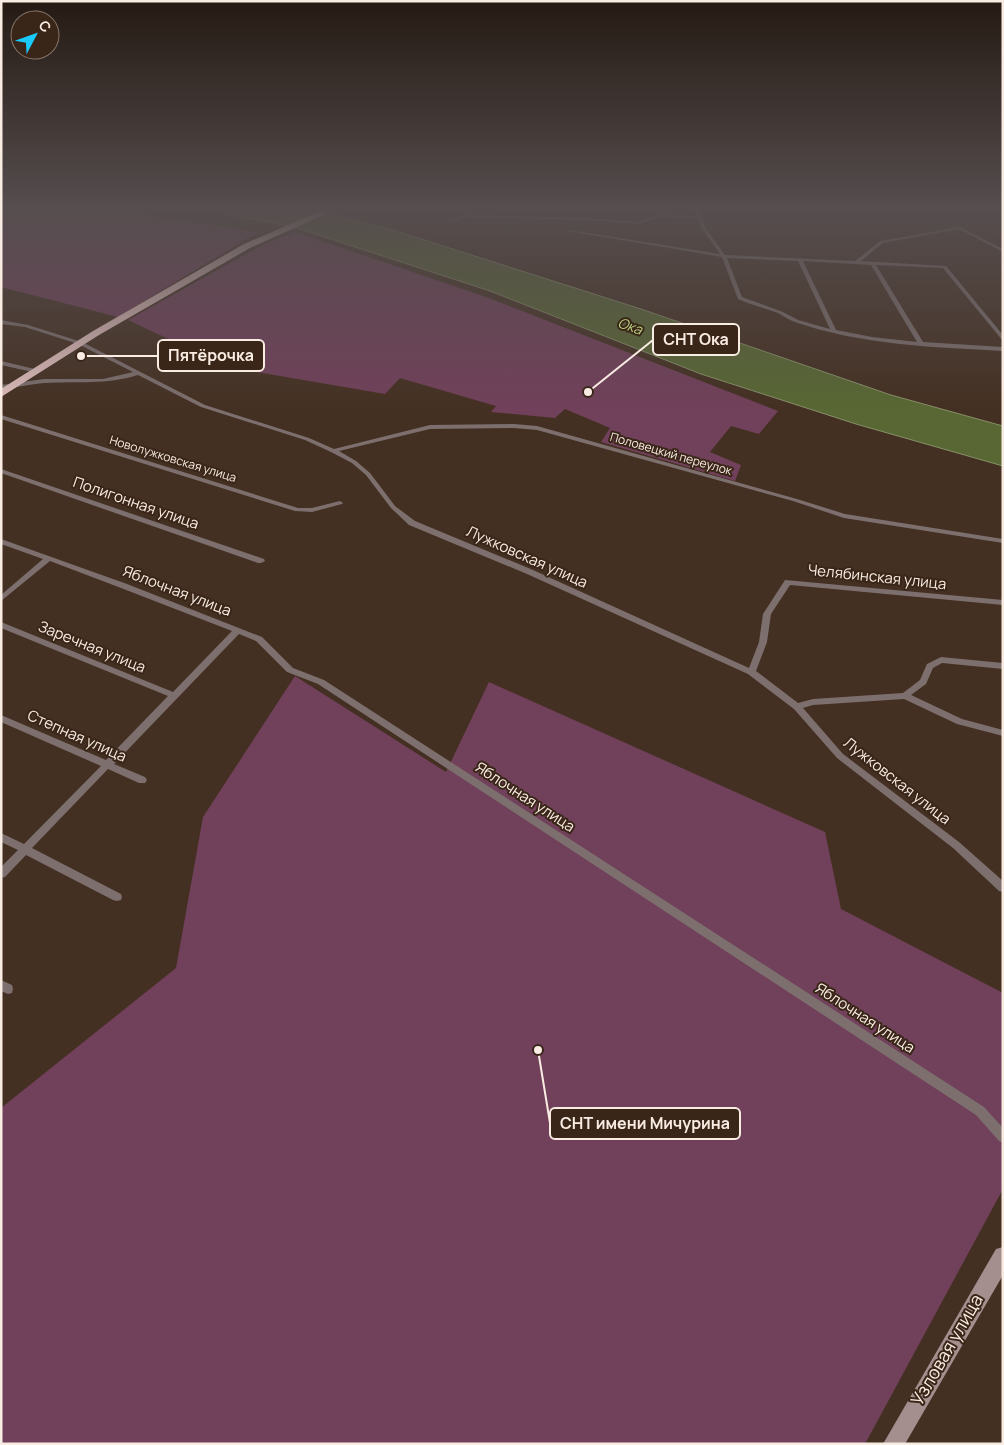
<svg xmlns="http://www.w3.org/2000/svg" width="1004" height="1445" viewBox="0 0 1004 1445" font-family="Manrope,sans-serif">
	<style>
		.green { fill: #71405a }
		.water { fill: #586733; stroke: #888f68 }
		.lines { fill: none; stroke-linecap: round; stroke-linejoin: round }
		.street { fill: #7c6f6e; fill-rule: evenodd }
		.secondary { fill: #a48f8e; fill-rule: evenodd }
		.highway { fill: #dfbebc; fill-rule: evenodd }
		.labels { text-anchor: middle; stroke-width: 4; stroke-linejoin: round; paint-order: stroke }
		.far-street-label { font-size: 12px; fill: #f9ece3; stroke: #3a2618 }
		.far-water-label { font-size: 14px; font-style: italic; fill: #b7d07f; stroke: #3a2618 }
		.street-label { font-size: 15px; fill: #f9ece3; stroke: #3a2618 }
		.near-street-label { font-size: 18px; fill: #f9ece3; stroke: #3a2618 }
		.leader { fill: none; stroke: #f9ece3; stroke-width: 2 }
		.callout-dot { fill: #f9ece3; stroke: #3a2618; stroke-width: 2 }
		.callout { fill: #3a2618; stroke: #f9ece3; stroke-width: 2 }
		.callout-label { font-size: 16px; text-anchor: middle; font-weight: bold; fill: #f9ece3 }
	</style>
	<rect width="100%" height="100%" fill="#443022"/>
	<path class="green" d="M1,208H100L258,232L118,317L1,287Z
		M295,232L486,297L778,411L759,434L731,426L710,452L741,465L735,481L601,442L610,428L565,409L555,418L491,412L496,406L400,378L385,394L228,367L128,320L264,244Z
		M295,676L446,772L489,682L825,832L841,909L1003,993V1189L865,1444H1V1108L176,968L203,817Z"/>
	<path class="water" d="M194,208H308L390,229L641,309L891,395L1003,426V466L856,424L701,374L490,291L294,227Z"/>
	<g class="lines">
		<path class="street" d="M7,208L1,212L2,208Z
			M695,208H699L705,227L725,255L855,261L880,241L960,227L1003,249V252L959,229L883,243L861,261L946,266L1003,335V341L943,268L876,265L923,342L1003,347V351C933,347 861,345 795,322C789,320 784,316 778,313C765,308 751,305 738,299L722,257L568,231L570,230L720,254L701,227L698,218L659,217L638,224L588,220L465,217L451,222L449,221L465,215L588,218L638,222L659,215L697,216ZM727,258L798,261L830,329L798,320L783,312L742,297ZM803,261L871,265L917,342L872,337L836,330Z
			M1,320L28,325L82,342L205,405L309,438L334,449L430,425L514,424L537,426L797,499L845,514L1003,539V543L844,518L793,501L537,430L514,428L430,429L339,451L356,461L370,473L395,506L415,521L533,570L749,668L759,642L763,614L785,580L1003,600V605L790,585L771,614L767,642L756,671L798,703L813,699L903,693L920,680L927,664L941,657L1003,663V669L942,663L933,668L926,684L911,695L962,719L1003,730V736L957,724L904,699L813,705L803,708L843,754L959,842L1003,881V892L999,891L953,848L837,758L794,709L748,674L527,574L409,525L391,508L366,475L352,463L331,452L305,440L201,407L138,375C106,385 76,381 44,383C30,384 16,388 1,389V385L44,379H103L133,372L78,344L25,327L1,324Z
			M1,361L39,370L40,371L37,373L1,365Z
			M1,415L298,508H312L340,501L343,503L342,504L312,512L295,511L1,419Z
			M1,469L264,559L265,561L261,563H258L1,473Z
			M1,539L127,584L262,637L293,668L324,680L984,1107L1003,1128V1143L999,1141L976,1115L318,684L287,672L256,641L239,634L114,764L145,777L147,780L145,783H139L108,769L32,848L121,894L122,897L121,900L117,901L113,900L26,855L5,877L1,878V867L18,850L1,842V833L24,844L101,766L1,722V715L106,760L168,696L1,628V622L173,692L232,631L121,588L50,561L1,601V595L43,559L1,544Z
			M1,980L12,985L13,989L12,993L8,994L1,991Z"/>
		<path class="secondary" d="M1003,1247V1275L905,1444H883L996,1249Z"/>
		<path class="highway" d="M328,208H339L250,248L99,335L1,397V389L93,331L244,244Z"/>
	</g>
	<linearGradient id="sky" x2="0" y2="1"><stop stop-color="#251a13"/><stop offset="0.51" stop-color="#564e4f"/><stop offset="1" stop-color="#564e4f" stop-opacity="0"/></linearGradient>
	<rect width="1004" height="410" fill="url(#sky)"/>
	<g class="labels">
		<g class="far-street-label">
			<text transform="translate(671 454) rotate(16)" y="4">Половецкий переулок</text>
			<text transform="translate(173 459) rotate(17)" y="4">Новолужковская улица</text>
		</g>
		<g class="far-water-label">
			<text transform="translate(630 326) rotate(19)" y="5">Ока</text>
		</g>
		<g class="street-label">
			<text transform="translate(136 503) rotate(19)" y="5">Полигонная улица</text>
			<text transform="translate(527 557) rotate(24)" y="5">Лужковская улица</text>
			<text transform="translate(877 577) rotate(6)" y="5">Челябинская улица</text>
			<text transform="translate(177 591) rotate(21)" y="5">Яблочная улица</text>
			<text transform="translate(92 647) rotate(22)" y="5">Заречная улица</text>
			<text transform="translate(77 736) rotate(24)" y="5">Степная улица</text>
			<text transform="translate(897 781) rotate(38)" y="5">Лужковская улица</text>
			<text transform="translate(525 797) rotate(33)" y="5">Яблочная улица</text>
			<text transform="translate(865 1018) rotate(33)" y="5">Яблочная улица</text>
		</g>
		<g class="near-street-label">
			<text transform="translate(947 1350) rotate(-60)" y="6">Узловая улица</text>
		</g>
	</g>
	<path class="leader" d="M588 392L653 340M81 356L158 356M538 1050L550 1123"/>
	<g class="callout-dot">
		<circle cx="588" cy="392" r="5"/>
		<circle cx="81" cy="356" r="5"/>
		<circle cx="538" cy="1050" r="5"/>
	</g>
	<g class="callout">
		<rect x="653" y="324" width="86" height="31" rx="5"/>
		<rect x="158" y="340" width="106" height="31" rx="5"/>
		<rect x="550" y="1108" width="190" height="31" rx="5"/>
	</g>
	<g class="callout-label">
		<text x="696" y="345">СНТ Ока</text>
		<text x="211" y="361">Пятёрочка</text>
		<text x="645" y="1129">СНТ имени Мичурина</text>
	</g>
	<rect width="1004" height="1445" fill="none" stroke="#f9ece3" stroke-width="5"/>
	<g transform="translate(35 35) rotate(49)"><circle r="24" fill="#3a2618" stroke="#867569"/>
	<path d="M0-4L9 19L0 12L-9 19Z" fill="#1acafc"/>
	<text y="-8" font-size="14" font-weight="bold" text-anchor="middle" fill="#f9ece3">С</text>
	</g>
</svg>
